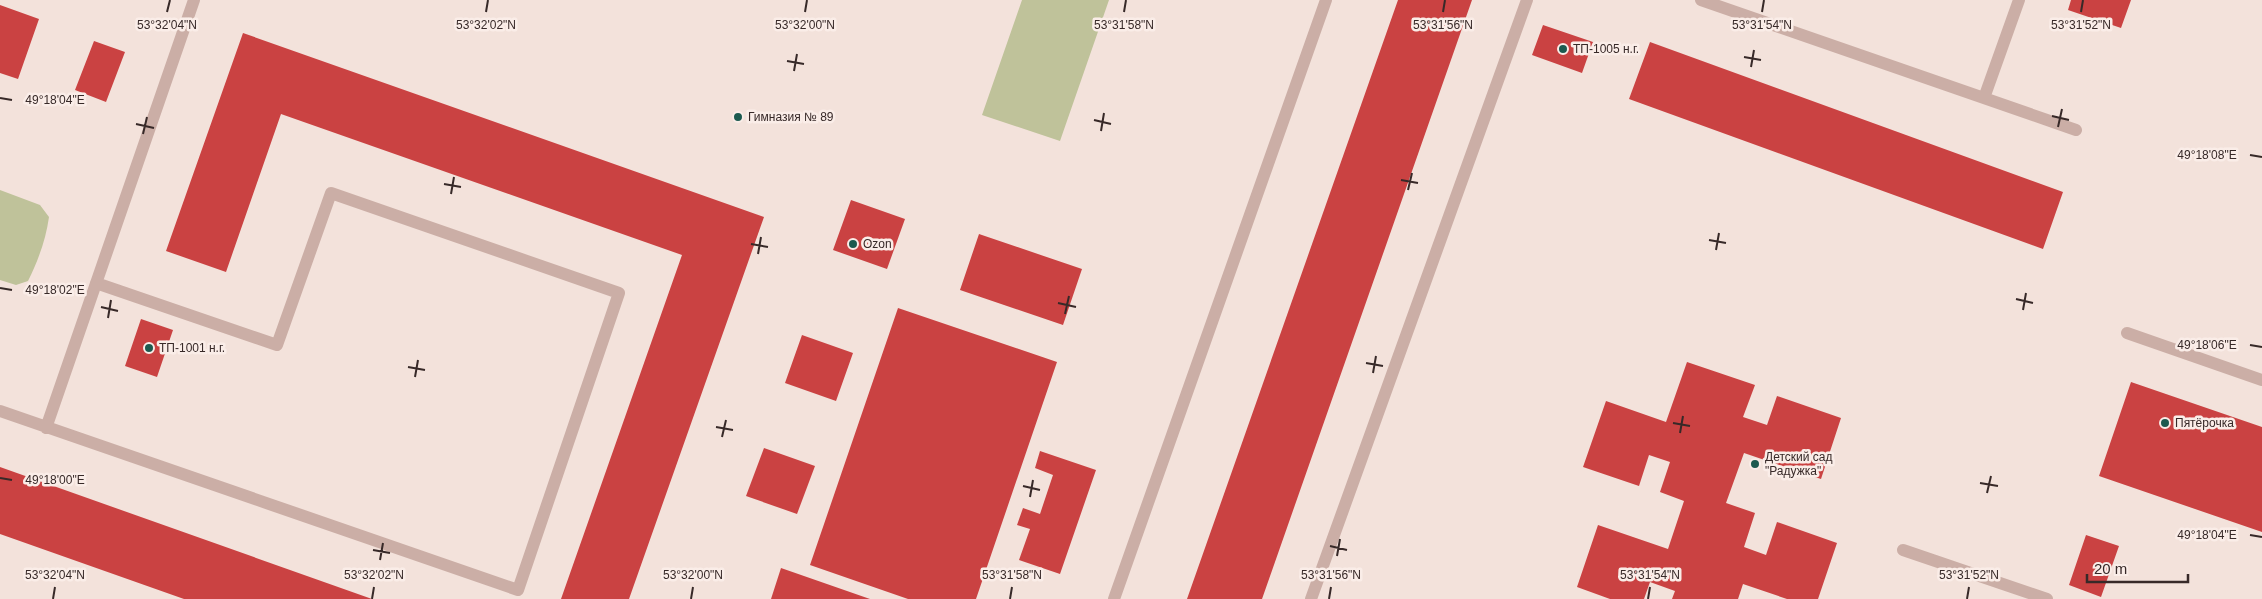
<svg xmlns="http://www.w3.org/2000/svg" width="2262" height="599" viewBox="0 0 2262 599" font-family="Arial,sans-serif">
	<style>
		.green { fill: #bfc29a }
		.building { fill: #ca4242 }
		.lines { fill: none; stroke-linecap: round; stroke-linejoin: round }
		.service { stroke: #cbaea6; stroke-width: 12 }
		.ticks { fill: none; stroke: #372928; stroke-width: 2 }
		.poi-dot { fill: #1c5a4f; stroke: #faede8; stroke-width: 2 }
		.labels { text-anchor: middle; stroke-width: 5; stroke-linejoin: round; paint-order: stroke }
		.poi-label { font-size: 12px; fill: #372928; stroke: #faede8; text-anchor: start }
		.ticks-label { font-size: 12px; text-anchor: middle; fill: #372928; stroke: #faede8; stroke-width: 5; stroke-linejoin: round; paint-order: stroke }
	</style>
	<rect width="100%" height="100%" fill="#f3e2db"/>
	<path class="green" d="M1022,0H1109L1060,141L982,115Z
		M0,190L40,205L49,217C46,239 38,261 28,281L16,285L0,280Z"/>
	<path class="building" d="M1398,0H1472L1262,599H1187Z
		M2071,0H2131L2121,28L2068,10Z
		M0,5L39,19L18,79L0,73Z
		M1543,25L1593,42L1582,73L1532,55Z
		M243,33L764,217L629,599H561L682,255L281,114L226,272L166,251Z
		M94,41L125,52L106,102L75,90Z
		M1650,42L2063,192L2043,249L1629,99Z
		M851,200L905,219L887,269L833,250Z
		M979,234L1082,269L1063,325L960,290Z
		M898,308L1057,362L976,599H908L810,565Z
		M141,319L173,330L157,377L125,366Z
		M802,335L853,353L836,401L785,383Z
		M1687,362L1755,385L1743,417L1767,425L1777,396L1841,418L1821,479L1744,453L1726,503L1755,513L1744,547L1766,555L1777,522L1837,543L1818,599H1787L1743,584L1738,599H1672L1675,591L1650,582L1644,599H1610L1577,587L1598,525L1668,549L1684,501L1660,492L1670,462L1649,455L1639,486L1583,467L1606,401L1666,422Z
		M2131,382L2262,427V532L2099,476Z
		M764,448L815,466L797,514L746,496Z
		M1040,451L1096,470L1060,574L1019,560L1030,529L1017,525L1023,508L1040,514L1053,475L1035,468Z
		M0,467L372,599H184L0,534Z
		M2086,535L2119,546L2101,597L2069,585Z
		M781,568L870,599H771Z"/>
	<g class="lines">
		<path class="service" d="M1701,0L2076,130
			M1984,98L2019,0
			M2127,333L2262,380
			M0,411L518,590L619,293L331,193L277,345L96,283
			M46,428L194,0
			M1903,550L2047,599
			M1114,599L1326,0
			M1311,599L1527,0"/>
	</g>
	<path class="ticks" d="M167,12L170,0M486,12L488,0M805,12L807,0M1124,12L1126,0M1443,12L1445,0M1762,12L1764,0M2081,12L2083,0M1744,57L1761,60M787,61L804,64M1751,67L1754,50M794,71L797,54M0,98L12,100M2052,116L2069,120M1094,120L1111,124M136,124L154,128M2058,127L2062,109M1101,131L1104,113M143,134L147,117M2250,155L2262,157M1401,180L1418,183M444,184L461,187M1408,190L1412,173M451,194L454,177M1709,240L1726,243M751,244L768,247M1716,250L1719,233M758,254L761,237M0,288L12,290M2016,299L2033,303M1058,303L1076,307M101,307L118,311M2023,310L2026,293M1065,314L1069,296M108,318L111,300M2250,345L2262,347M1366,363L1383,366M408,367L425,370M1373,373L1376,356M415,377L418,360M1673,423L1690,426M716,427L733,430M1680,433L1683,416M722,437L726,420M0,478L12,480M1980,483L1998,486M1023,486L1040,490M1987,493L1991,476M1030,497L1033,480M2250,535L2262,537M1330,546L1347,550M373,550L390,553M1337,556L1340,539M380,560L383,543M53,599L55,587M372,599L374,587M691,599L693,587M1010,599L1012,587M1329,599L1331,587M1648,599L1650,587M1967,599L1969,587"/>
	<g class="poi-dot">
		<circle cx="1563" cy="49" r="5"/>
		<circle cx="738" cy="117" r="5"/>
		<circle cx="853" cy="244" r="5"/>
		<circle cx="149" cy="348" r="5"/>
		<circle cx="2165" cy="423" r="5"/>
		<circle cx="1755" cy="464" r="5"/>
	</g>
	<g class="labels">
		<g class="poi-label">
			<text x="1573" y="53">ТП-1005 н.г.</text>
			<text x="748" y="121">Гимназия № 89</text>
			<text x="863" y="248">Ozon</text>
			<text x="159" y="352">ТП-1001 н.г.</text>
			<text x="2175" y="427">Пятёрочка</text>
			<text x="1765" y="461">Детский сад<tspan x="1765" dy="14">"Радужка"</tspan></text>
		</g>
	</g>
	<g class="ticks-label">
		<text x="167" y="29">53°32'04"N</text>
		<text x="486" y="29">53°32'02"N</text>
		<text x="805" y="29">53°32'00"N</text>
		<text x="1124" y="29">53°31'58"N</text>
		<text x="1443" y="29">53°31'56"N</text>
		<text x="1762" y="29">53°31'54"N</text>
		<text x="2081" y="29">53°31'52"N</text>
		<text x="55" y="104">49°18'04"E</text>
		<text x="2207" y="159">49°18'08"E</text>
		<text x="55" y="294">49°18'02"E</text>
		<text x="2207" y="349">49°18'06"E</text>
		<text x="55" y="484">49°18'00"E</text>
		<text x="2207" y="539">49°18'04"E</text>
		<text x="55" y="579">53°32'04"N</text>
		<text x="374" y="579">53°32'02"N</text>
		<text x="693" y="579">53°32'00"N</text>
		<text x="1012" y="579">53°31'58"N</text>
		<text x="1331" y="579">53°31'56"N</text>
		<text x="1650" y="579">53°31'54"N</text>
		<text x="1969" y="579">53°31'52"N</text>
	</g>
	<path d="M2087 574v8h101v-8" fill="none" stroke="#372928" stroke-width="2.5"/>
	<text x="2094" y="574" font-size="15" fill="#372928" stroke="#faede8" stroke-width="4" paint-order="stroke">20 m</text>
</svg>
